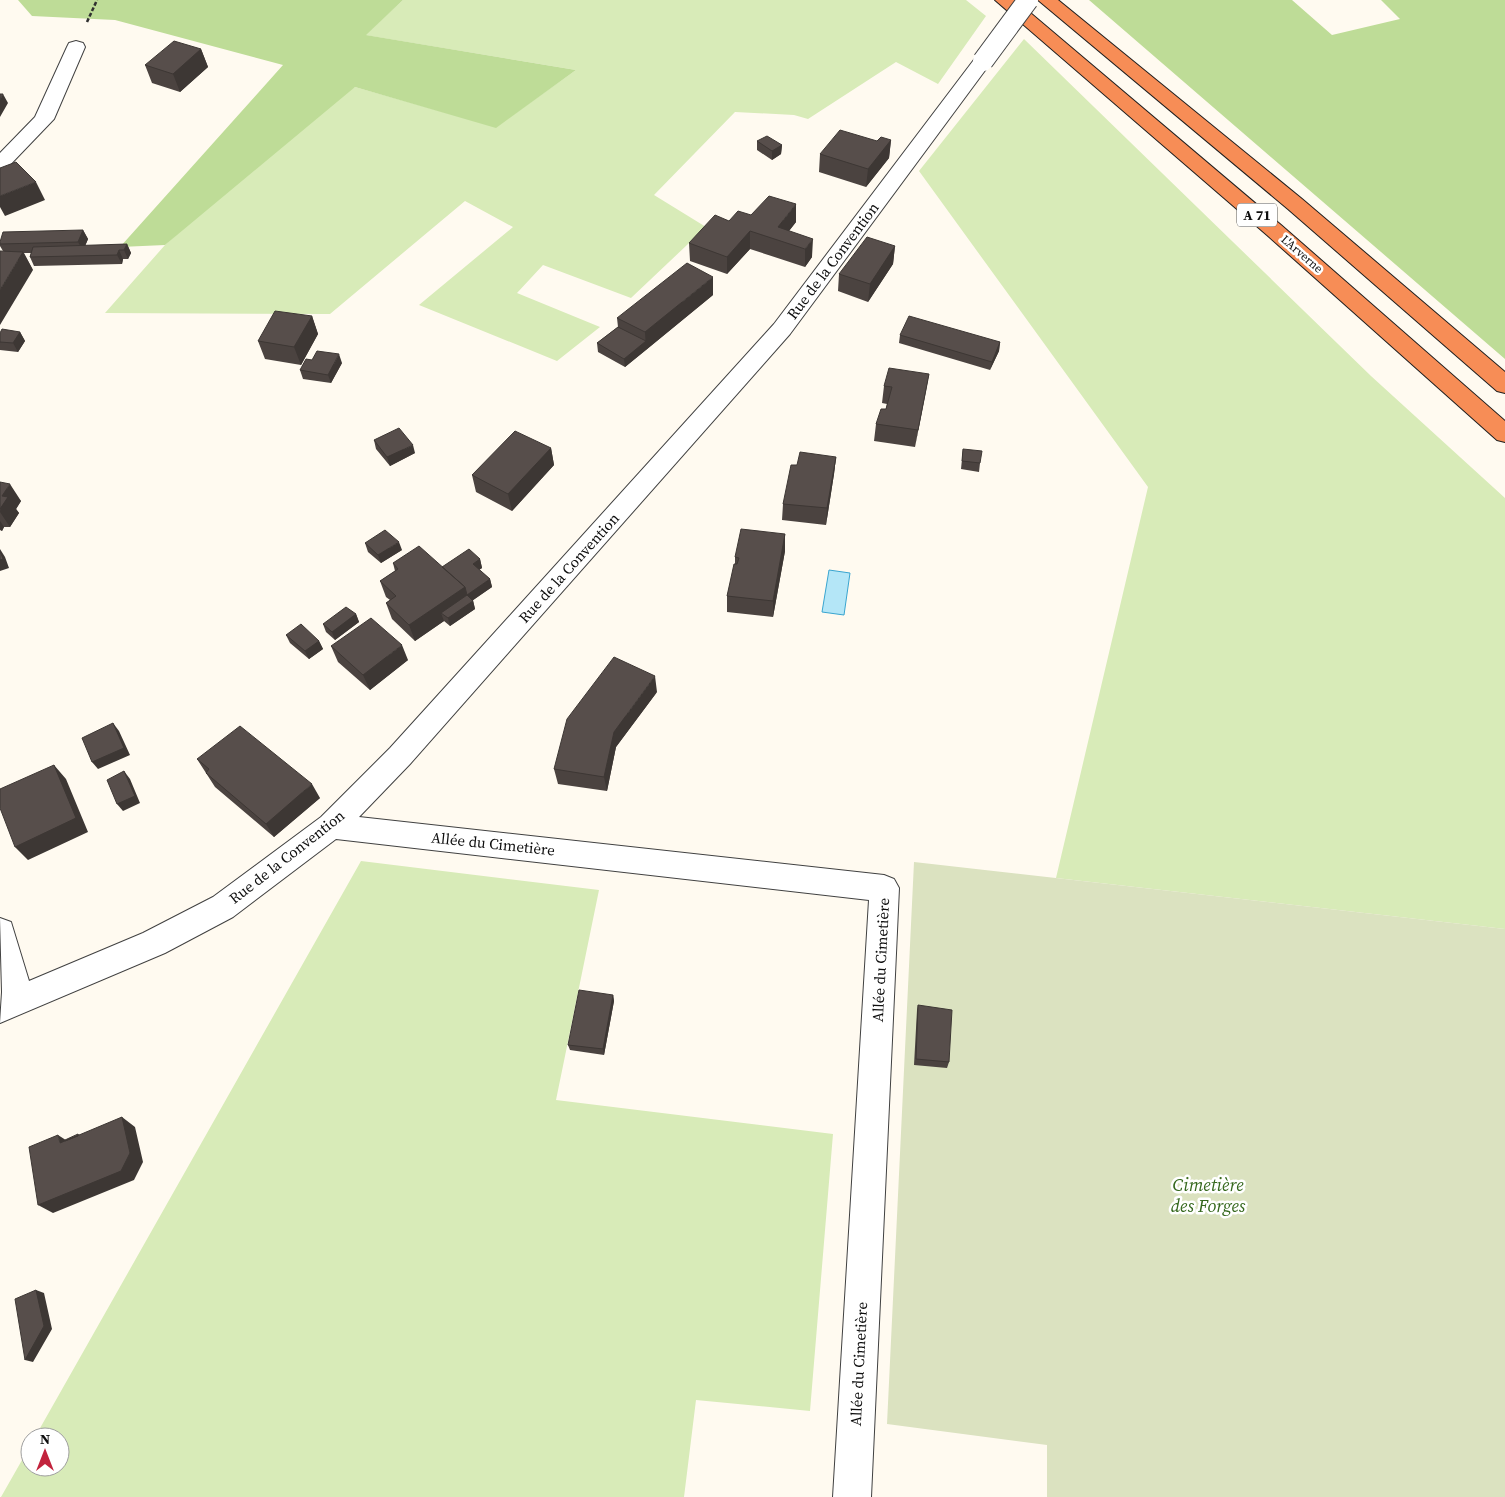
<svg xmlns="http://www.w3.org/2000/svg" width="1505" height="1497" viewBox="0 0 1505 1497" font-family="'Source Serif 4',serif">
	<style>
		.green { fill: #d8ebb8 }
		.forest { fill: #bedc97 }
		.cemetery { fill: #dbe2c0 }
		.water { fill: #b4e6f7; stroke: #39a5d0 }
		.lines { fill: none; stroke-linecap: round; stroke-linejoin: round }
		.street-casing { stroke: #414141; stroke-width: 2 }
		.highway-casing { stroke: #1f1f1f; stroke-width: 2 }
		.path { stroke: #303030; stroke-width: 2.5; stroke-dasharray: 4 2; stroke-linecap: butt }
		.street { fill: #fff; fill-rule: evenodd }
		.highway { fill: #f78d56; fill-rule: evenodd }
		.street-bridge-casing { stroke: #414141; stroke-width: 22; stroke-linecap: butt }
		.street-bridge { stroke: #fff; stroke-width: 20 }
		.wall { fill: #4b4340 }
		.shaded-wall { fill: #3d3734 }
		.building { fill: #574e4b; stroke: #3d3734 }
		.labels { text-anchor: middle; stroke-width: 5; stroke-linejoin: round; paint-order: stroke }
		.far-street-label { font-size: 12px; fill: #0e0e0e; stroke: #fff }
		.shield { fill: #fff; stroke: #565656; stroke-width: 1 }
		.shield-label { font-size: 14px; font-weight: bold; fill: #0e0e0e }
		.street-label { font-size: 15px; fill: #0e0e0e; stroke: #fff }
		.near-park-label { font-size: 18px; font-style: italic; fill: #35681d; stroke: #fff }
	</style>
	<rect width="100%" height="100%" fill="#fffaf0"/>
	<path class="green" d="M403,0H966L986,16L938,84L896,62L808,119L794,115L735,112L654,195L706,227L631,298L543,265L517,293L600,327L557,361L419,305L513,227L465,201L330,314L105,313L165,245L322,104L355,87L496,127L576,70L365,35Z
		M1024,39L1371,376L1505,498V929L1056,878L1148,487L919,171Z
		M361,861L599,890L556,1100L833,1134L810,1411L696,1400L684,1497H1L30,1446V1467H60V1437H35Z"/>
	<path class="forest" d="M18,0H403L366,35L576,70L496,128L355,87L165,245L120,247L283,65L115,20L32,16Z
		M1089,0H1292L1332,35L1400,19L1381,0H1505V359Z"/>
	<path class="cemetery" d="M914,862L1505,929V1497H1047V1445L887,1424Z"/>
	<path class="water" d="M829,570L850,573L844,615L822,612Z"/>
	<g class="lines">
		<g class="street-casing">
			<path id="street" d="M76,41L83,43L85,47L54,119L7,168L0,170V153L35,117L67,47L69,43Z
				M983,55L990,57L992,61L790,334L410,764L359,817L884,875L894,879L899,888L871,1497H833L869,900L336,839L233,917L165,953L0,1023L2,992L0,918L11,922L29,981L143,933L213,897L321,817L390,748L774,324L976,57Z"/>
		</g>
		<g class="highway-casing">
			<path id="highway" d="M995,0H1015L1281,225L1505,421V442L1497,440L1267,235Z
				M1038,0H1058L1302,199L1505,372V393L1497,391L1288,209Z"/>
		</g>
		<path class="path" d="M87,22L97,0"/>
		<use href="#street" class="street"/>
		<use href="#highway" class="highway"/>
		<g class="street-bridge-casing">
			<path id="street-bridge" d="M983,61L1028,0"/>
		</g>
		<use href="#street-bridge" class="street-bridge"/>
	</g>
	<path class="wall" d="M201,49L208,67L180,92L152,83L145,65Z
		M891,140L889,158L866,187L819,172L820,154L877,141Z
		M757,141L782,145L781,154L772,160L757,150Z
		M751,215L796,222L789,231L812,257L805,267L750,249L727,274L690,261L689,243L729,221Z
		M83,230L88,239L85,246L127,244L131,253L128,259H123L122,264L34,266L30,257L31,253H24L33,270L3,251L0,246V242Z
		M895,246L893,264L868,302L838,291L839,274Z
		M713,295L625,367L598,352L597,343L618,327L617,318Z
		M312,316L318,334L301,365L265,359L258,341Z
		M20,332L25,341L18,352L0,350V333Z
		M900,335L1000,342L999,351L990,370L899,343Z
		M342,363L331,383L303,379L300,370Z
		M929,374L915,447L874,441L876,424L886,409L887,404L882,403L884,386Z
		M374,440L415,453L390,466L376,449Z
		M551,448L554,465L512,511L476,492L472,475Z
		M963,449L980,463L979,472L961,469Z
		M836,457L834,474L826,525L782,520L783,504L797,465Z
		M0,482L21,501L16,509L19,513L10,527H4L2,531L0,530Z
		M785,534V551L773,617L727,612V596L735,564V557Z
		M365,543L402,550L381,563L368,552Z
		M480,559L482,568L479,570L490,579L492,587L473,600L475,609L450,626L444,621L415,641L392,619L386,603L390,600L386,597L380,581L395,571L393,563L442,567Z
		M356,614L359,622L335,640L326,632L323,624Z
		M286,635L319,641L323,649L309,659L290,643Z
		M331,646L408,660L370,690L338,662Z
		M657,692L616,747L607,791L558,784L554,769Z
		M197,759L320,798L274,837L215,787Z
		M613,995L614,1001L604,1055L570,1050L568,1045Z
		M918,1005L949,1062L947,1068L914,1065L917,1010Z"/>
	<path class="shaded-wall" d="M201,49L208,67L180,92L173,74Z
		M3,94L8,103L0,117V100Z
		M891,140L889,158L866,187L868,169Z
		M782,145L781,154L772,160V151Z
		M36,182L45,200L5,216L0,207V196Z
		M796,204V222L781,241L778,227Z
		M83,230L88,239L83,251L78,242Z
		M750,231V249L727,274V257Z
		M813,239L812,257L805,267V249Z
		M127,244L131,253L128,259L124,250Z
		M895,246L893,264L868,302L870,284Z
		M119,250L123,259L122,264L117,255Z
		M23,252L33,270L0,325V290Z
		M713,277V295L646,350L645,332Z
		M312,316L318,334L301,365L294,347Z
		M20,332L25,341L18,352L13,343Z
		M646,341V350L625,367L624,359Z
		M1000,342L999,351L990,370L992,362Z
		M339,354L342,363L331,383L328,375Z
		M929,374L926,391L915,447L918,430Z
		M413,445L415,453L390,466L387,457Z
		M551,448L554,465L512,511L508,494Z
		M836,457L834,474L826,525L827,508Z
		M10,484L21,501L16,509L19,513L10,527L0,512L2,496Z
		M0,521L4,527L2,531L0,529Z
		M785,534V551L773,617V601Z
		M399,542L402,550L381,563L378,555Z
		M0,549L5,557L9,568L0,571Z
		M480,559L482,568L475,572L473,564Z
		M490,579L492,587L469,603L467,595Z
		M465,587L469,603L441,613L444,621L415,641L409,625Z
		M473,601L475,609L450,626L448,618Z
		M356,614L359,622L335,640L332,632Z
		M319,641L323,649L309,659L305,651Z
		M402,645L408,660L370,690L363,675Z
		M655,676L657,692L616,747L607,791L604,777L614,732Z
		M113,723L119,731L130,755L98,769L92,762Z
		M54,765L66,779L88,832L28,860L15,847Z
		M124,771L130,779L140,803L123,811L117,804Z
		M312,784L320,798L274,837L266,824Z
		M613,995L614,1001L604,1055L603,1049Z
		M122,1117L135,1127L143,1162L134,1180L53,1213L38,1205Z
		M78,1134L85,1138L87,1148L74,1152L60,1143L58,1135L72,1144V1146L80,1143Z
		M36,1290L44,1293L52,1329L33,1362L25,1360Z"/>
	<path class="building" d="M174,41L201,49L173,74L145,65Z
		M0,94H3L0,100Z
		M840,130L877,141L881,137L891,140L868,169L820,154Z
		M767,136L782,145L772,151L757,141Z
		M16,162L36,182L0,196V168Z
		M769,196L796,204L778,227L813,239L805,249L750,231L727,257L689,243L715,215L729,221L738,211L751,215Z
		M83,230L78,242L0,244V242L3,232Z
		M867,237L895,246L870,284L839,274Z
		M127,244L124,250H119L117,255L30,257L33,247Z
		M0,251L23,252L0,290Z
		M687,263L713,277L645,332L617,318Z
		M275,311L312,316L294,347L258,341Z
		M909,316L1000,342L992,362L900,335Z
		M618,327L646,341L624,359L597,343Z
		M2,329L20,332L13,343L0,342V333Z
		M317,351L339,354L328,375L300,370L306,359L312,360Z
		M889,368L929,374L918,430L876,424L881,409H886L892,387L884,386Z
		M399,428L413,445L387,457L374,440Z
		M515,431L551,448L508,494L472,475Z
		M963,449L982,451L980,463L962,461Z
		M800,452L836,457L827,508L783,504L791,465H797Z
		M0,482L10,484L2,496L8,497L0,509Z
		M741,529L785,534L773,601L727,596L734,564H737L739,558L735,557Z
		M385,530L399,542L378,555L365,543Z
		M419,546L465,587L409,625L386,603L396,596L380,581L398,569L393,563Z
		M469,549L480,559L473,564L490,579L467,595L473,601L448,618L441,613L467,595L465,587L442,567Z
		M0,551L3,559L0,560Z
		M346,607L356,614L332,632L323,624Z
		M371,618L402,645L363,675L331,646Z
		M301,624L319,641L305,651L286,635Z
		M614,657L655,676L614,732L604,777L554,769L567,719Z
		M113,723L124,748L92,762L82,738Z
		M240,726L312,784L266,824L206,773L209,769L197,759Z
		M54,765L76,818L15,847L0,808V789Z
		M124,771L135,796L117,804L107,780Z
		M579,990L613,995L603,1049L568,1045Z
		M918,1005L952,1010L949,1062L916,1059Z
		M122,1117L130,1153L121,1171L38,1205L29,1147L58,1135L60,1143Z
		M78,1134V1136L65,1141V1140Z
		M36,1290L44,1326L25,1360L15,1299Z"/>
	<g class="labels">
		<g class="far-street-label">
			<text transform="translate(1302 254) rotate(41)" y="4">L'Arverne</text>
		</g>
		<rect class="shield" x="1237" y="203.5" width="40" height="23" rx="4"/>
		<g class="shield-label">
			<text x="1257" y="220">A 71</text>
		</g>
		<g class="street-label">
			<text transform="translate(833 261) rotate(-53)" y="5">Rue de la Convention</text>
			<text transform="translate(569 568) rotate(-48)" y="5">Rue de la Convention</text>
			<text transform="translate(493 844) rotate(6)" y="5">Allée du Cimetière</text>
			<text transform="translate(287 857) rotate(-38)" y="5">Rue de la Convention</text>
			<text transform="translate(881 960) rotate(-87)" y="5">Allée du Cimetière</text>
			<text transform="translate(859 1364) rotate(-87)" y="5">Allée du Cimetière</text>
		</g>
		<g class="near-park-label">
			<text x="1208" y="1191">Cimetière<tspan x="1208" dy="21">des Forges</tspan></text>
		</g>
	</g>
	<g transform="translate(45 1452)"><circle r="24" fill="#ffffff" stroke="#9f9f9f"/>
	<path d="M0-4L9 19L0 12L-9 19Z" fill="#c2233d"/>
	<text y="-8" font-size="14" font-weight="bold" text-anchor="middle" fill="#0e0e0e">N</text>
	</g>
</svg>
